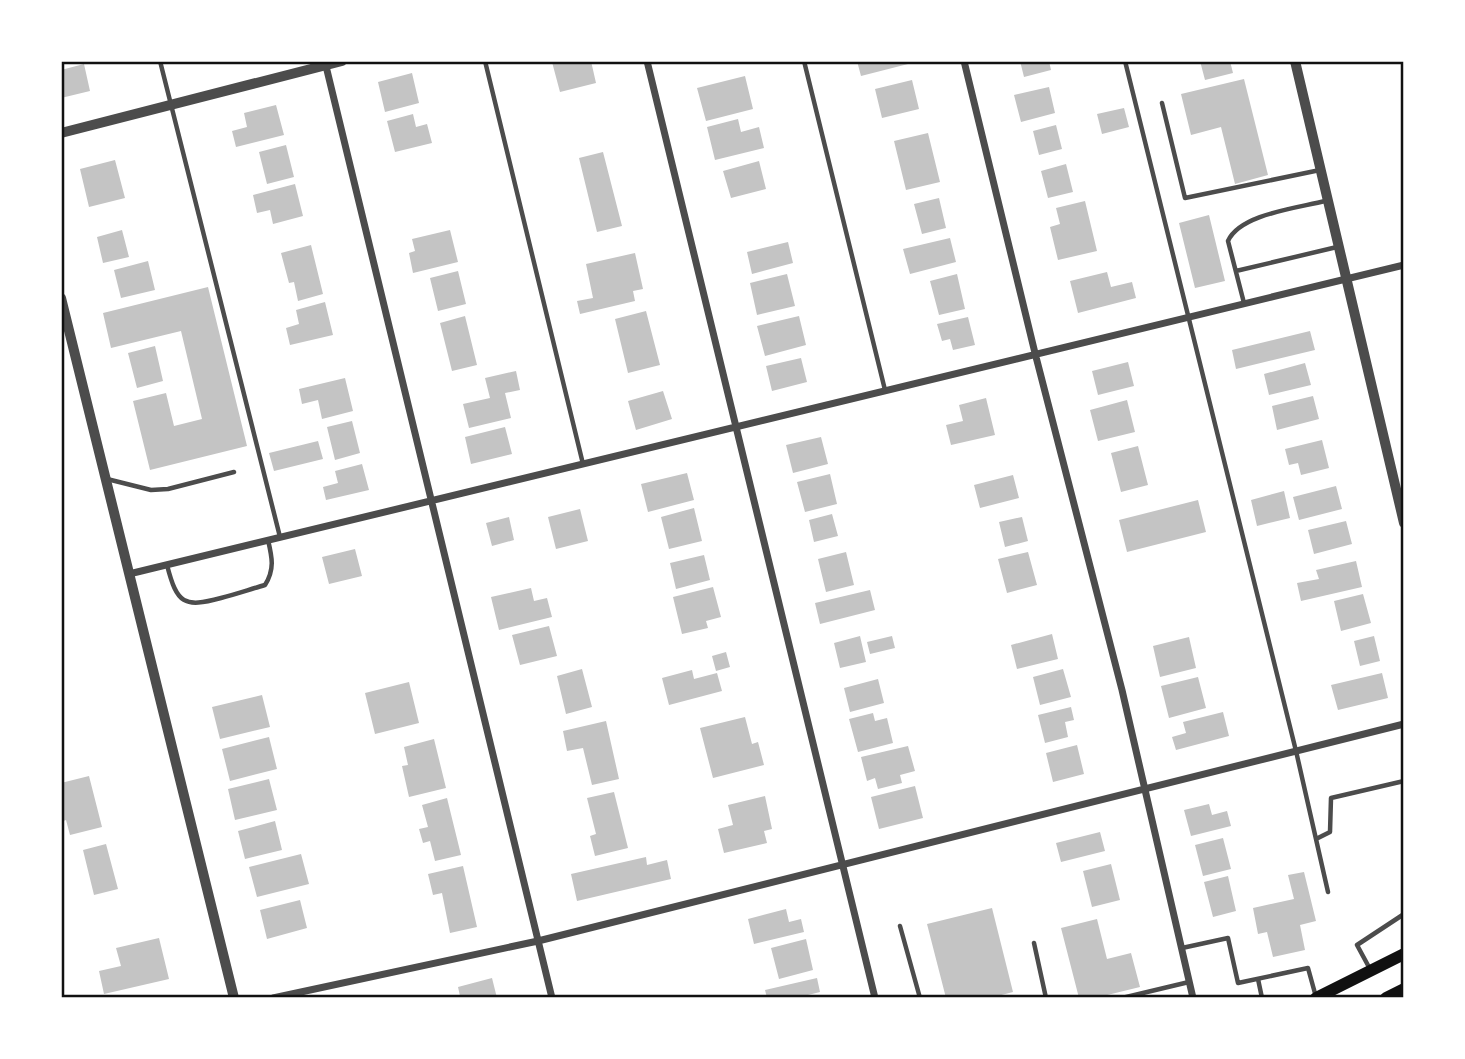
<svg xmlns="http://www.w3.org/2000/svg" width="1465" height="1059" viewBox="0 0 1465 1059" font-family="'Work Sans',sans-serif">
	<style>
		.building { fill: #c4c4c4 }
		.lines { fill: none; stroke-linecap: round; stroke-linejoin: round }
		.service { stroke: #4c4c4c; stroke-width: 4.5 }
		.minor { stroke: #4c4c4c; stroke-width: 7 }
		.tertiary { stroke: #4c4c4c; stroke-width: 10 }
		.secondary { stroke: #111; stroke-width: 12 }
		.neatline { fill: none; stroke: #111; stroke-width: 2.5 }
	</style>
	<rect width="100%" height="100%" fill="#fff"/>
	<path class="building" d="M591,61L596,83L560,92L552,62Z
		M857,61H907L908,64L861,76Z
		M1020,61H1049L1051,70L1024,77Z
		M1200,61H1230L1233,73L1205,80Z
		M84,64L90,91L61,98V70Z
		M412,73L419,103L385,112L378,82Z
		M745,76L753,109L706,121L697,88Z
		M1244,79L1268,175L1235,184L1221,127L1191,135L1181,94Z
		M912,80L919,109L882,118L875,89Z
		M1049,87L1055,113L1021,122L1014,95Z
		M276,105L284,135L236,147L232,131L247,127L244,113Z
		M1124,108L1129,127L1102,134L1097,114Z
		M413,114L416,127L427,124L432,143L395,152L387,121Z
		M738,119L741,132L759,127L764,148L715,160L707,127Z
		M1056,125L1062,149L1039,155L1033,131Z
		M928,133L940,182L906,190L894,141Z
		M286,145L294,177L267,184L259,152Z
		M603,152L622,226L597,232L579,158Z
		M115,160L125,198L89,207L80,169Z
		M759,161L766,189L731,198L723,171Z
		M1066,164L1073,192L1048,198L1041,171Z
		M295,184L303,216L273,224L270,210L257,213L253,195Z
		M939,198L946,228L922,234L914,204Z
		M1085,201L1097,251L1058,260L1050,227L1060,224L1056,208Z
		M1209,215L1225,281L1195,288L1179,223Z
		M122,230L129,257L103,263L97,237Z
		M450,230L458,262L413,273L409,253L415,251L412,239Z
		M950,238L956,262L910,274L903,249Z
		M788,242L793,263L752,274L747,252Z
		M311,245L323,294L298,301L294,282L289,283L281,253Z
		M635,253L643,289L633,291L635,301L580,314L577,301L593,298L586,264Z
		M148,261L155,290L121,298L114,270Z
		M458,271L466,304L438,311L430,278Z
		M1107,272L1111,287L1132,282L1136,298L1078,313L1070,281Z
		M787,274L795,306L757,315L750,283Z
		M957,274L965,309L939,315L930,281Z
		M208,287L247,446L150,470L133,401L166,393L174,426L202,419L181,331L111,348L103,313Z
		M325,302L333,335L290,345L286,328L299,324L296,310Z
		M646,311L660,365L628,373L615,319Z
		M465,316L477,365L452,371L440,323Z
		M799,316L806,345L765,356L757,326Z
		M968,317L975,345L953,350L950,339L942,341L937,324Z
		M1310,331L1315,350L1236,369L1232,350Z
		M155,346L163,381L137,388L128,353Z
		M801,358L807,382L772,391L766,366Z
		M1128,362L1134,386L1098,395L1092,371Z
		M1305,363L1311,385L1269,395L1264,374Z
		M516,371L520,390L505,393L511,418L469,428L463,404L490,398L485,378Z
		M345,378L353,411L322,419L318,400L302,404L299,389Z
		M663,391L672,419L636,430L628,401Z
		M1313,396L1319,419L1277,430L1272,406Z
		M986,398L995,435L951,445L946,425L963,421L959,405Z
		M1127,400L1135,432L1098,441L1090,410Z
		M352,421L360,453L335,460L327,427Z
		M505,427L512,454L471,464L465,437Z
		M821,437L828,464L793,473L786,445Z
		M1322,440L1329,468L1301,475L1298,463L1289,465L1285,449Z
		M318,441L323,459L274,471L269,453Z
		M1138,446L1148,485L1121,492L1111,453Z
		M362,464L369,490L326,500L323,487L338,483L335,471Z
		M687,473L694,500L648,512L641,484Z
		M830,474L837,504L805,512L797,482Z
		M1013,475L1019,498L980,508L974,485Z
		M1336,486L1342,509L1299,520L1293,497Z
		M1284,491L1290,518L1257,526L1251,500Z
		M1198,500L1206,532L1127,552L1119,520Z
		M694,508L702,541L669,549L661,517Z
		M580,509L588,541L556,549L548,517Z
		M832,514L838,536L814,542L809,520Z
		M509,517L514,540L492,546L486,523Z
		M1022,517L1028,541L1005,547L999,522Z
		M1346,521L1352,544L1314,554L1308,530Z
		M355,549L362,576L329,584L322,557Z
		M846,552L854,585L826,592L818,559Z
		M1028,552L1037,585L1007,593L998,559Z
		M704,555L710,580L676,589L670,563Z
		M1356,561L1362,587L1301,601L1297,583L1319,579L1316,570Z
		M713,587L721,617L706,621L708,628L682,634L673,597Z
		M531,588L534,601L547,598L552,617L499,630L491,597Z
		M870,590L875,610L820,624L815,603Z
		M1363,594L1371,623L1341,631L1334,601Z
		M549,626L557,656L520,665L512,635Z
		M1052,634L1058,659L1017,669L1011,645Z
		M860,636L866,662L840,668L834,643Z
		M892,636L895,648L870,654L867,642Z
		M1374,636L1380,661L1360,666L1354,641Z
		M1189,637L1196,668L1160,677L1153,646Z
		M726,652L730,667L716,671L712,656Z
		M582,669L592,707L566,714L557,676Z
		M1063,669L1071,697L1040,705L1033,677Z
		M692,670L694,679L717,673L722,691L669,705L662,678Z
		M1382,673L1388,698L1338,710L1331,685Z
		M1198,677L1206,708L1169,718L1161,686Z
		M878,679L884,703L850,712L844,688Z
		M409,682L419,723L375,734L365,693Z
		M262,695L270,727L220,739L212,707Z
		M1071,707L1074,720L1065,722L1068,737L1045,743L1038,715Z
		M1223,712L1229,736L1176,750L1172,737L1186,733L1183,722Z
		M873,713L875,721L887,718L893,743L858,752L849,719Z
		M745,717L752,744L758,742L764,765L713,778L700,728Z
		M606,721L619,779L592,785L583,748L567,751L563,731Z
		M269,737L277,769L230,781L222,749Z
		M434,739L446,788L409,797L402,766L408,765L404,747Z
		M1077,745L1084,774L1053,782L1046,753Z
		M908,746L915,771L900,775L902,783L878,789L875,778L867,781L861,757Z
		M89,776L102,827L70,835L66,820L61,822V783Z
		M269,779L277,810L235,820L228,789Z
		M915,786L923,818L879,829L871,797Z
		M614,792L628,848L595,856L590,836L596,834L587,798Z
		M765,796L772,829L764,831L767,843L724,853L718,829L733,825L728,805Z
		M447,798L461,855L435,861L430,841L423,843L419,829L428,827L422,805Z
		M1209,804L1212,815L1227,811L1231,826L1191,836L1184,810Z
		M275,821L282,850L245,859L238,831Z
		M1100,832L1105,851L1061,862L1056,843Z
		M1223,838L1231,869L1203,876L1195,845Z
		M106,844L118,889L94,895L83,850Z
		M301,854L309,884L257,897L249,867Z
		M646,857L647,865L667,860L671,879L577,901L571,874Z
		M1111,864L1120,900L1092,907L1083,871Z
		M463,866L477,927L450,933L442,893L433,895L428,874Z
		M1304,872L1316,921L1300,925L1305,950L1273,957L1267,932L1258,934L1253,908L1294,899L1288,875Z
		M1228,876L1236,911L1213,917L1204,882Z
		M300,900L307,928L267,939L260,910Z
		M992,908L1013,992L990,998H946L927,924Z
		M786,909L789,922L801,919L804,932L754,944L748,919Z
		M1097,919L1107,959L1131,953L1140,987L1095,998H1079L1061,928Z
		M159,938L169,979L104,994L99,971L121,966L116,948Z
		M806,939L813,970L779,979L771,948Z
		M492,978L497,998H455L460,996L458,987Z
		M817,978L820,992L808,995L809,998H767L765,990Z"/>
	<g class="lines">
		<path class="service" d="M160,61L280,537
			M485,61L583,464
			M804,61L885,390
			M1125,61L1296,751L1328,892
			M1162,103L1185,198L1320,170
			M1236,271L1337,247
			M1244,303L1228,241C1240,214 1298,208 1325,201
			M107,479L151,490L168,489L234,472
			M167,565C177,604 184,608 221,598C236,594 251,589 265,585C275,569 272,557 268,540
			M1316,839L1330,832L1331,798L1404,781
			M900,926L920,998
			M1034,943L1046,998
			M1182,948L1228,938L1238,983L1308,968L1316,997
			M1370,969L1357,945L1404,914
			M1258,979L1262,998
			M1122,998L1189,982"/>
		<path class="minor" d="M647,61L875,998
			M964,61L1035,353L1122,690L1193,998
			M325,62L552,998
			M129,574L1404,265
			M273,998L538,941L1404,724"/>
		<path class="tertiary" d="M1295,61L1404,523
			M61,133L342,61
			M61,298L234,998"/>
		<path class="secondary" d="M1316,998L1404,954
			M1386,998L1404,989"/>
	</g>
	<rect width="1465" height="1059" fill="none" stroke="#ffffff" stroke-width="126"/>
	<rect x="63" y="63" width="1339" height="933" class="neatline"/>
</svg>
